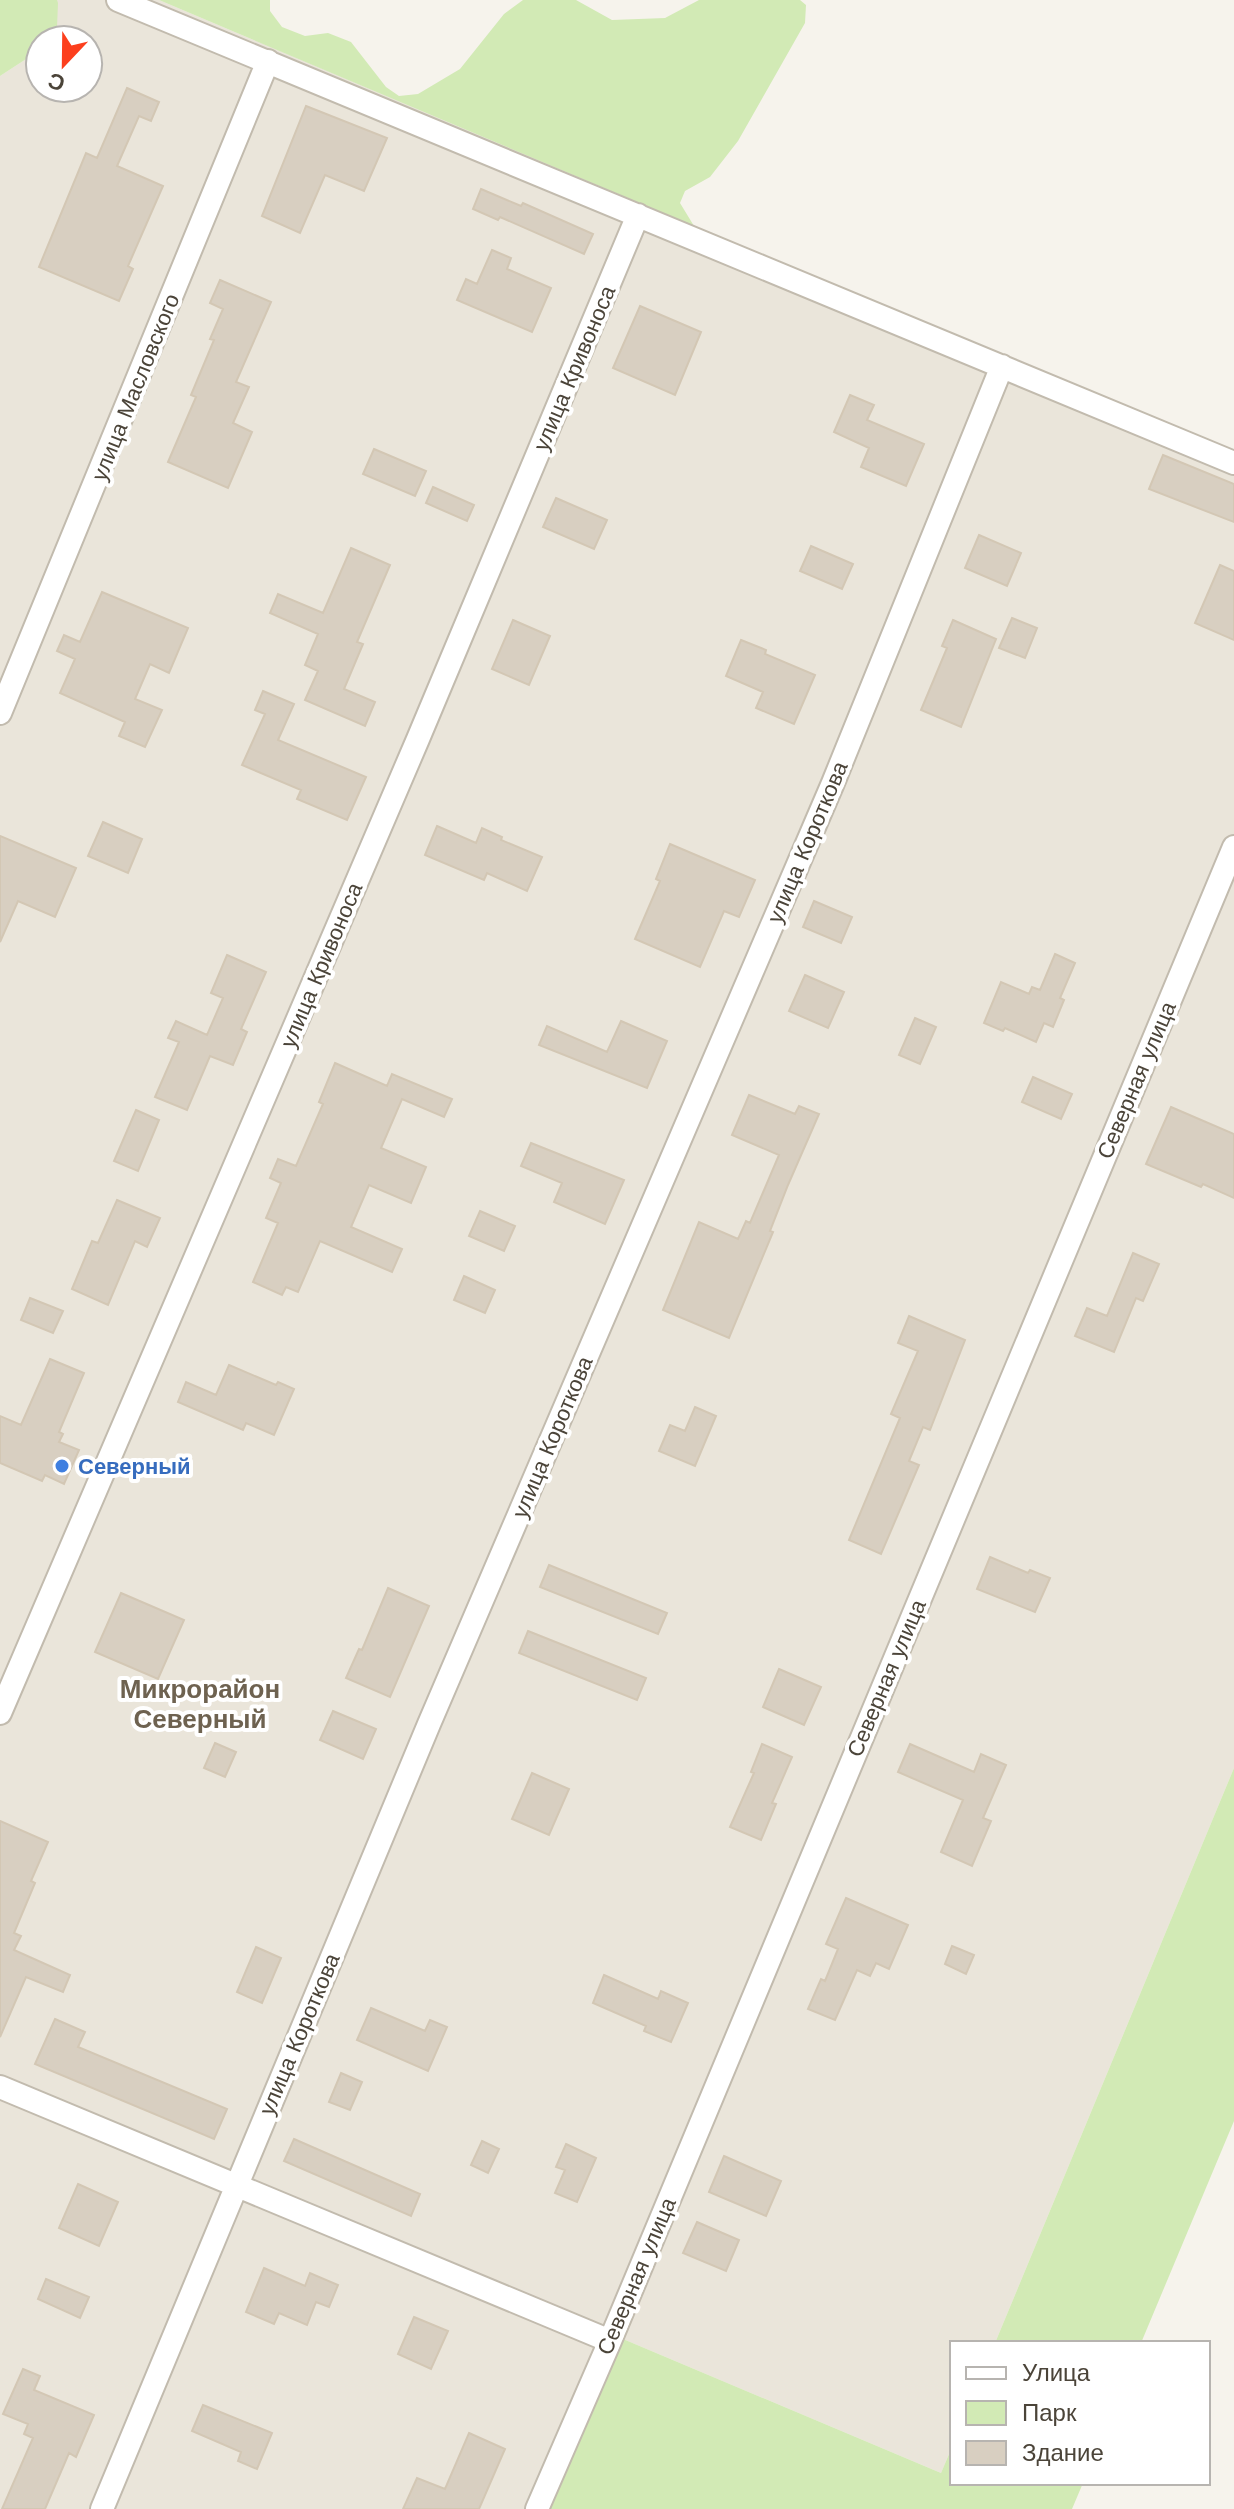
<svg xmlns="http://www.w3.org/2000/svg" width="1234" height="2509" viewBox="0 0 1234 2509" font-family="'Work Sans',sans-serif">
	<style>
		.residential { fill: #eae5da }
		.green { fill: #d2eab5 }
		.building { fill: #d8cfc1; stroke: #d3c7b4; stroke-width: 2 }
		.lines { fill: none; stroke-linecap: round; stroke-linejoin: round }
		.minor-casing { stroke: #c2bbae; stroke-width: 26 }
		.minor { stroke: #fff; stroke-width: 22 }
		.shop-dot { fill: #3f7fe0; stroke: #fff; stroke-width: 3 }
		.labels { text-anchor: middle; stroke-width: 8; stroke-linejoin: round; paint-order: stroke }
		.street-label { font-size: 22px; fill: #4b4439; stroke: #fff }
		.shop-label { font-size: 22px; font-weight: bold; fill: #366cbe; stroke: #fff; text-anchor: start }
		.quarter-label { font-size: 26px; font-weight: bold; fill: #6e6250; stroke: #fff }
	</style>
	<rect width="100%" height="100%" fill="#f6f3ec"/>
	<path class="residential" d="M57,0H159L1234,453V1768L995,2343H952V2447L941,2473L623,2339L550,2509H0V76L40,50V88H88V40H49L57,27Z"/>
	<path class="green" d="M0,0H57L58,3L57,27L49,40H40V50L0,76Z
		M159,0H270V11L282,27L305,36L328,33L351,42L386,87L399,96L418,94L460,69L504,14L523,0H576L612,20L665,18L699,0H800L806,5L805,23L738,141L710,177L685,191L680,203L694,226Z
		M1234,1768V2121L1141,2343H995Z
		M623,2339L941,2473L952,2447V2483H1083L1072,2509H550Z"/>
	<path class="building" d="M127,88L159,102L151,121L139,116L117,166L163,186L128,266L133,269L119,301L39,267L86,153L97,158Z
		M306,106L387,138L364,191L325,175L300,233L262,216Z
		M481,189L521,206L523,203L593,234L584,254L500,217L498,220L473,209Z
		M492,250L511,258L507,269L551,288L532,332L457,300L466,279L477,284Z
		M220,280L271,302L236,382L249,387L233,423L252,432L228,488L168,462L196,397L191,395L214,340L210,339L223,309L210,303Z
		M640,306L701,332L675,395L613,368Z
		M850,395L874,405L867,420L924,444L906,486L861,467L869,448L834,432Z
		M374,449L426,471L415,496L363,474Z
		M1163,455L1234,484V522L1149,489Z
		M433,487L474,505L467,521L426,503Z
		M556,498L607,520L594,549L543,527Z
		M979,535L1021,553L1007,586L965,568Z
		M811,546L853,564L842,589L800,571Z
		M351,548L390,565L357,642L363,644L344,689L375,702L365,726L305,700L318,671L305,665L318,634L270,613L278,594L323,613Z
		M1220,565L1234,571V640L1195,623Z
		M102,592L188,628L169,673L150,664L135,699L162,710L145,747L119,736L125,722L60,693L75,659L57,651L64,635L80,642Z
		M1012,618L1037,628L1025,658L999,648Z
		M513,620L550,636L529,685L492,669Z
		M953,620L996,639L961,727L921,710L947,648L942,646Z
		M741,640L766,650L765,654L815,675L794,724L756,708L763,692L726,676Z
		M263,691L294,704L278,740L366,777L347,820L297,799L301,790L242,765L265,714L255,710Z
		M103,822L142,839L128,873L88,856Z
		M437,826L476,843L482,828L502,837L501,840L542,857L527,891L487,873L484,880L425,855Z
		M0,836L76,868L55,917L18,901L0,942Z
		M670,844L755,880L739,917L724,911L700,967L635,939L660,881L656,879Z
		M814,901L852,917L841,943L803,927Z
		M1055,954L1075,963L1060,998L1064,1000L1053,1027L1044,1023L1036,1042L1005,1028L1003,1031L984,1023L1001,982L1029,994L1032,987L1040,990Z
		M227,955L266,972L241,1029L247,1032L233,1065L210,1056L187,1110L155,1097L179,1042L168,1038L176,1021L207,1035L223,998L211,993Z
		M805,975L844,992L828,1028L789,1011Z
		M915,1018L936,1027L920,1064L899,1055Z
		M621,1021L667,1041L647,1088L539,1045L547,1026L607,1052Z
		M335,1063L387,1086L392,1074L452,1099L444,1117L402,1099L381,1148L426,1167L411,1203L369,1185L351,1227L402,1249L392,1272L320,1241L298,1292L286,1287L282,1295L253,1282L278,1223L266,1218L281,1183L270,1178L278,1159L296,1166L323,1104L319,1102Z
		M1033,1077L1072,1094L1061,1119L1022,1102Z
		M749,1095L795,1114L799,1106L819,1114L788,1185L770,1231L773,1232L729,1338L663,1310L699,1222L738,1239L746,1221L750,1223L779,1155L732,1135Z
		M1171,1107L1234,1134V1198L1203,1184L1201,1187L1146,1164Z
		M136,1110L159,1120L138,1171L114,1161Z
		M531,1143L624,1180L605,1224L554,1202L562,1183L521,1166Z
		M117,1200L160,1218L147,1247L135,1241L108,1305L72,1289L92,1241L98,1243Z
		M480,1211L515,1226L504,1251L469,1236Z
		M1133,1253L1159,1264L1143,1301L1136,1298L1114,1352L1075,1336L1087,1308L1107,1316Z
		M464,1276L495,1290L485,1313L454,1300Z
		M30,1298L63,1311L53,1333L21,1320Z
		M909,1316L965,1340L930,1430L923,1427L909,1461L919,1465L881,1554L849,1540L900,1418L891,1414L918,1351L898,1343Z
		M50,1359L84,1373L59,1432L63,1434L59,1442L79,1450L64,1484L45,1475L42,1481L0,1463V1416L21,1425Z
		M229,1365L276,1385L278,1382L294,1389L274,1435L246,1423L243,1430L178,1402L186,1382L216,1395Z
		M695,1407L716,1416L695,1466L659,1451L670,1425L685,1431Z
		M990,1557L1028,1573L1030,1570L1050,1578L1035,1612L977,1589Z
		M549,1565L667,1613L658,1634L540,1587Z
		M388,1588L429,1606L390,1697L346,1678L359,1649L362,1650Z
		M121,1593L184,1620L158,1679L95,1652Z
		M528,1631L646,1678L637,1700L519,1653Z
		M779,1669L821,1687L804,1725L763,1707Z
		M333,1711L376,1729L363,1759L320,1740Z
		M215,1743L236,1752L225,1777L204,1768Z
		M762,1744L792,1757L772,1803L776,1804L761,1840L730,1827L754,1773L751,1772Z
		M910,1744L974,1772L981,1754L1006,1765L983,1818L991,1821L972,1866L941,1852L963,1800L898,1772Z
		M532,1773L569,1789L549,1835L512,1819Z
		M0,1821L48,1842L31,1881L35,1883L14,1933L21,1936L14,1950L70,1975L63,1992L26,1977L0,2037Z
		M846,1898L908,1925L889,1969L876,1963L870,1976L857,1970L835,2020L808,2009L821,1979L825,1981L838,1949L826,1944Z
		M952,1946L974,1955L966,1974L945,1964Z
		M256,1947L281,1958L262,2003L237,1992Z
		M604,1975L658,1999L661,1991L688,2003L671,2042L644,2031L646,2026L593,2003Z
		M371,2008L425,2031L430,2020L447,2027L428,2071L357,2040Z
		M55,2019L85,2032L78,2047L227,2109L214,2139L35,2064Z
		M341,2073L362,2082L350,2110L329,2102Z
		M294,2139L420,2194L411,2216L284,2161Z
		M482,2141L499,2149L488,2173L471,2165Z
		M566,2144L596,2158L577,2202L555,2193L565,2170L556,2167Z
		M724,2156L781,2181L766,2216L709,2192Z
		M78,2184L118,2202L99,2246L59,2228Z
		M697,2222L739,2240L726,2271L683,2253Z
		M264,2268L305,2286L310,2273L338,2285L329,2307L316,2302L307,2325L279,2313L274,2324L246,2312Z
		M46,2279L89,2297L80,2318L38,2299Z
		M414,2317L448,2331L431,2369L398,2354Z
		M23,2369L40,2376L34,2390L94,2415L76,2457L69,2453L45,2509H2L33,2438L24,2434L28,2424L3,2414Z
		M203,2405L272,2433L257,2469L238,2461L241,2452L192,2431Z
		M469,2433L505,2449L479,2509H403L417,2478L445,2489Z"/>
	<g class="lines">
		<g class="minor-casing">
			<path id="minor" d="M118,0L1234,463
				M0,713L268,61
				M0,1713L418,739L638,215
				M0,2087L610,2341
				M102,2509L429,1724L833,783L1002,366
				M537,2509L610,2341L1234,847"/>
		</g>
		<use href="#minor" class="minor"/>
	</g>
	<circle class="shop-dot" cx="62" cy="1466" r="8"/>
	<g class="labels">
		<g class="street-label">
			<text transform="translate(574 368) rotate(-67)" y="8">улица Кривоноса</text>
			<text transform="translate(135 387) rotate(-68)" y="8">улица Масловского</text>
			<text transform="translate(807 842) rotate(-67)" y="8">улица Короткова</text>
			<text transform="translate(321 965) rotate(-67)" y="8">улица Кривоноса</text>
			<text transform="translate(1136 1080) rotate(-67)" y="8">Северная улица</text>
			<text transform="translate(552 1437) rotate(-67)" y="8">улица Короткова</text>
			<text transform="translate(886 1678) rotate(-67)" y="8">Северная улица</text>
			<text transform="translate(299 2034) rotate(-67)" y="8">улица Короткова</text>
			<text transform="translate(636 2276) rotate(-67)" y="8">Северная улица</text>
		</g>
		<g class="shop-label">
			<text x="78" y="1474">Северный</text>
		</g>
		<g class="quarter-label">
			<text x="200" y="1698">Микрорайон<tspan x="200" dy="30">Северный</tspan></text>
		</g>
	</g>
	<rect x="950" y="2341" width="260" height="144" fill="#ffffff" stroke="#b7b4b0" stroke-width="2"/>
	<rect x="966" y="2367" width="40" height="12" fill="#ffffff" stroke="#b7b4b0" stroke-width="2"/>
	<text x="1022" y="2381" font-size="24" fill="#4b4439">Улица</text>
	<rect x="966" y="2401" width="40" height="24" fill="#d2eab5" stroke="#b7b4b0" stroke-width="2"/>
	<text x="1022" y="2421" font-size="24" fill="#4b4439">Парк</text>
	<rect x="966" y="2441" width="40" height="24" fill="#d8cfc1" stroke="#b7b4b0" stroke-width="2"/>
	<text x="1022" y="2461" font-size="24" fill="#4b4439">Здание</text>
	<g transform="translate(64 64) rotate(202)"><circle r="38" fill="#ffffff" stroke="#b7b4b0" stroke-width="2"/>
	<path d="M0-6L14 30L0 20L-14 30Z" fill="#fc3f1d"/>
	<text y="-12" font-size="22" font-weight="bold" text-anchor="middle" fill="#4b4439">С</text>
	</g>
</svg>
